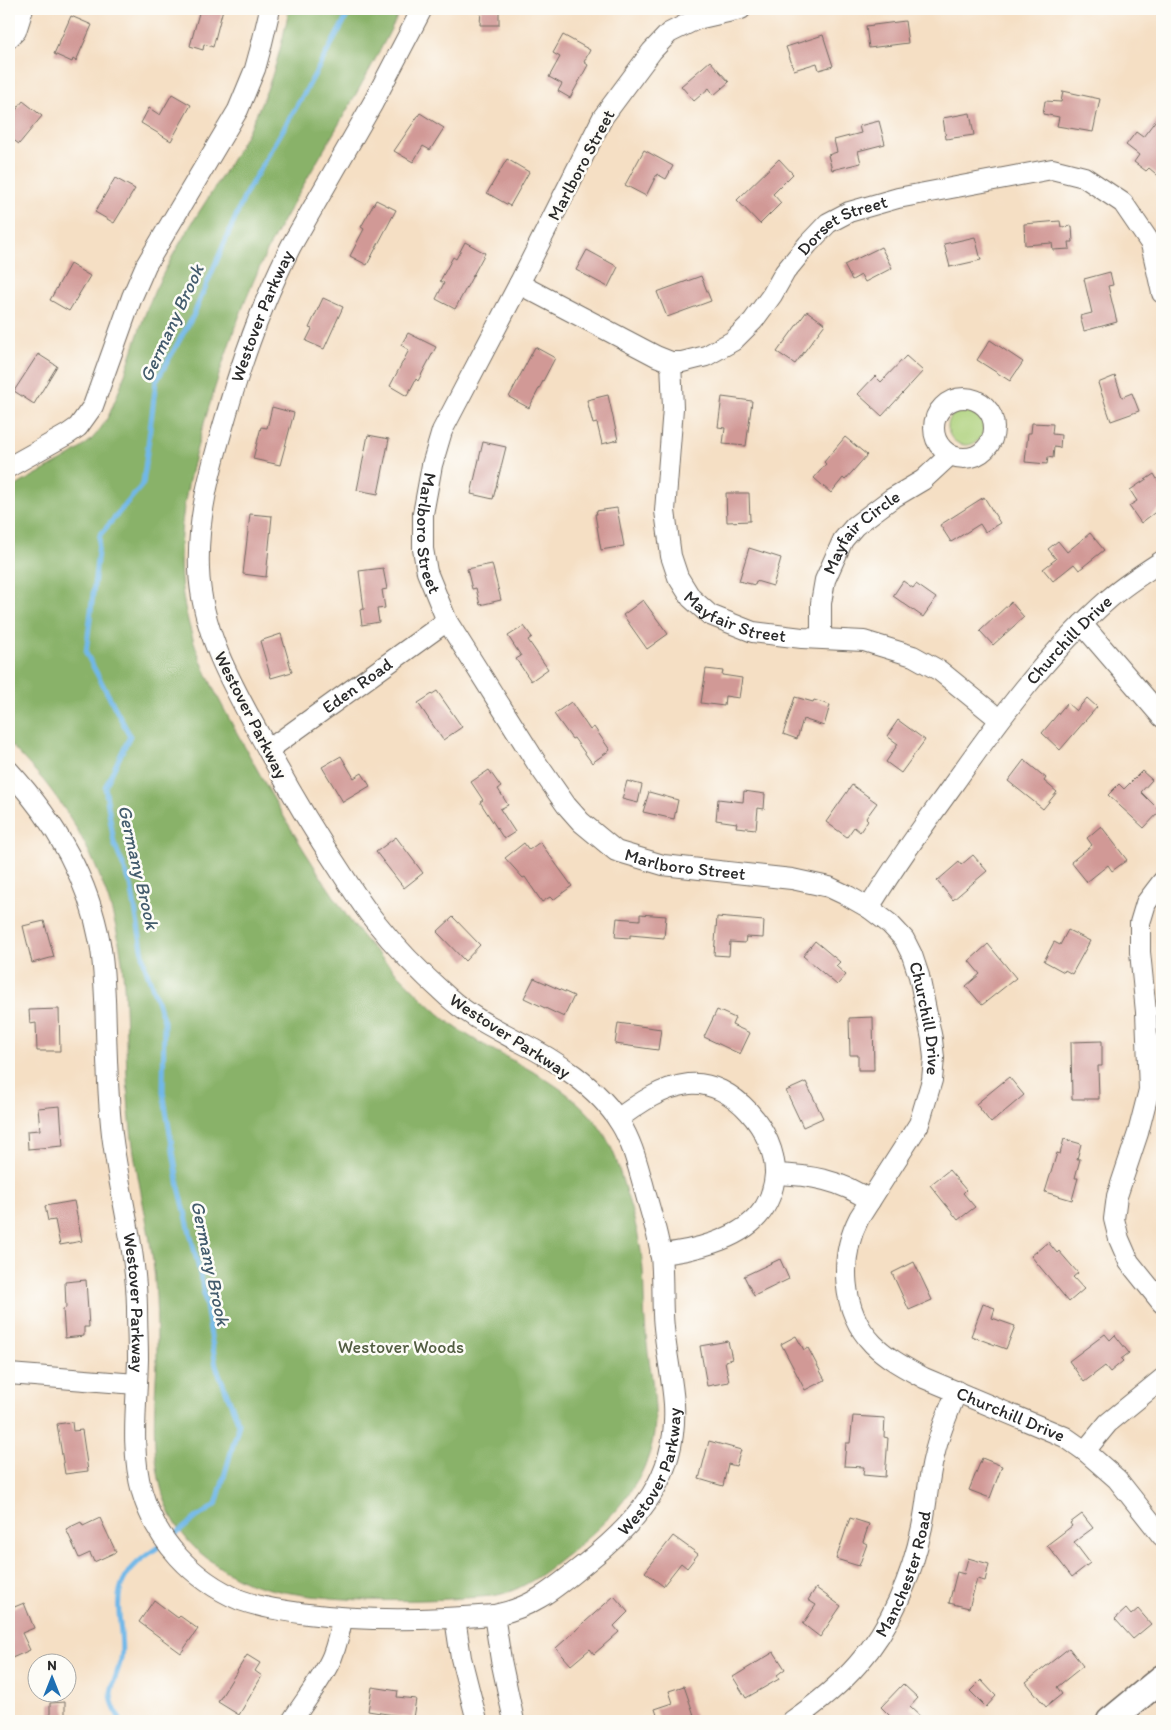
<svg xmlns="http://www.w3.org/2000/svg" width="1171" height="1730" viewBox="0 0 1171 1730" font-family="Itim,sans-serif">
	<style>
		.green { fill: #acd079; stroke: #6c7e52 }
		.forest { fill: #89b269; stroke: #5a6e4a }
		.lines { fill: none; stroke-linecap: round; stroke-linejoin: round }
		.stream { stroke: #71b8e8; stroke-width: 5 }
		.building { fill: #d19996 }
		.minor-casing { stroke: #726a61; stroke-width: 22 }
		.major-casing { stroke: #726a61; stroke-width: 29 }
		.minor { stroke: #fff; stroke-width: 20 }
		.major { stroke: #fff; stroke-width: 26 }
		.labels { text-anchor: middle; stroke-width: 5; stroke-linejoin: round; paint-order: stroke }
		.street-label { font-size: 18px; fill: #2b2b2b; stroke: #fdfcf7 }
		.park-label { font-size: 18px; fill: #525d42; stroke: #fdfcf7 }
		.water-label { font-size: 19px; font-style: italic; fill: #445c6d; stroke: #fdfcf7 }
	</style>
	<rect width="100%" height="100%" fill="#fdfcf7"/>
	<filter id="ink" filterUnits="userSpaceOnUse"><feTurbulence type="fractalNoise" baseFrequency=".02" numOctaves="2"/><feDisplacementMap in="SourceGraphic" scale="10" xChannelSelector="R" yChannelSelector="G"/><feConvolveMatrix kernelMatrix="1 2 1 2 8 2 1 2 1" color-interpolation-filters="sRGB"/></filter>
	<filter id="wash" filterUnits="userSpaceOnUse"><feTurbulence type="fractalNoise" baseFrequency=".0096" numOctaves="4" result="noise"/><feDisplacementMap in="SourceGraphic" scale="20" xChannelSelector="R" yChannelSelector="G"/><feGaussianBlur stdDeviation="1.12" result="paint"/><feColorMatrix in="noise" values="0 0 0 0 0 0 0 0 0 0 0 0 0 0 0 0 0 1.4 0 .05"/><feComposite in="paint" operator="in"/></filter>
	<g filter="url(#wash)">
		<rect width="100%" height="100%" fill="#f5dfc4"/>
		<path class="green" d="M948 427a18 18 0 1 1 36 0a18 18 0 1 1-36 0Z"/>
		<path class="forest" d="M289,9H401C373,67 340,122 308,177C292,205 275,233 262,262C237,316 219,373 202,430C185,489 172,550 186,612C197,666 227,714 253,762C275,802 298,842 323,880C335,897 345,915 358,931C372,949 389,965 405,981C423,999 440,1017 461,1031C519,1069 590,1087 616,1159C625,1191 638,1225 642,1258C645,1283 643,1309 646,1334C648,1359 654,1384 655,1409C658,1472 618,1513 573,1550C547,1570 525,1591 492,1596C432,1601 371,1603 311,1596C290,1593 269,1590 249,1583C230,1575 210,1562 195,1548C145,1499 154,1424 157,1361C157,1339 157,1318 156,1297C154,1240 137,1186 131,1130C124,1074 128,1017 122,961C114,896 85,832 44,781C33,768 20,755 9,743V491C35,472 67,462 91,440C98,433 104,424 109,415C130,369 139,318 163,274C190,220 229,172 255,117C272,83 282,46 289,9Z"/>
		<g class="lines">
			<path class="stream" d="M170,1539L197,1517L216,1505L239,1424L216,1366L202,1282L179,1187L163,1092L164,1021L145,966L131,885L114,843L105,787L130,736L86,653L100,535L143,484L156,382L193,316L246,193L305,92L351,9
				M121,1721C116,1713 111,1703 111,1693C112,1684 119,1669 121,1659C125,1636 114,1609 121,1587C127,1567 148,1554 163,1544"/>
		</g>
		<g id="blocks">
			<path class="building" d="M200,9H223L213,47L204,44L203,50L190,46Z
				M481,9H499V25H480Z
				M71,16L92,25L76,61L73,59L72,62L54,54Z
				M905,21L908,43L869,48L866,26Z
				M563,35L590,50L584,62L588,65L570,98L558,91L562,84L549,77L560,57L553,53Z
				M823,35L833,66L819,70L817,63L794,70L786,47Z
				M710,61L729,82L714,95L709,88L694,101L681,86Z
				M1063,91L1100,99L1093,132L1057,126L1059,117L1043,114L1045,101L1061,102Z
				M172,94L191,105L171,141L141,123L149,108L160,115Z
				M23,101L42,116L19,144L9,137V119Z
				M1162,112V179L1149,168L1146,171L1134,162L1139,155L1126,145L1136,132L1143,137Z
				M420,113L444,128L430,150L423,146L413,162L394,151Z
				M970,113L974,135L946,139L943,118Z
				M879,121L885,144L858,151L861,163L832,170L828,155L837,152L834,140L861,133L859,126Z
				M644,150L673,166L666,179L657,174L646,196L625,185Z
				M507,159L529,172L510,206L487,193Z
				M779,159L793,174L773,194L781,203L760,224L737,200Z
				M115,178L135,189L114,223L95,212Z
				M376,200L396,210L367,265L350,256L364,229L361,227Z
				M1060,221L1061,227L1072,226L1073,242H1069L1070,249L1053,250L1052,243L1025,245L1024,224Z
				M975,237L981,260L950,267L944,244Z
				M465,242L485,253L455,309L436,299L444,283L440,281L453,257L456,259Z
				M881,247L892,268L865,282L861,275L852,280L844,265Z
				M587,250L618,267L608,287L576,270Z
				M70,264L90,276L69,311L50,300Z
				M1110,272L1113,285L1108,286L1117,322L1084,331L1080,316L1092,313L1084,279Z
				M701,276L711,301L667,317L657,292Z
				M323,298L343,307L324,349L306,341L312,329L309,328Z
				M807,311L825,324L795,364L777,352Z
				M408,333L436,347L418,381L416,379L407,396L390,386L409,350L401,345Z
				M990,340L1023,362L1010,381L977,360Z
				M535,347L555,358L529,408L509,397Z
				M38,354L57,366L34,404L14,391Z
				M906,356L923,371L882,416L858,394L875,376L881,382Z
				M1115,376L1122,397L1132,393L1139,411L1111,421L1098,383Z
				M608,395L618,440L602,444L597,423L593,424L587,400Z
				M722,397L752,401L746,446L723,444L725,428L718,427Z
				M272,407L294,413L280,465L253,459L261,427L267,428Z
				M1032,423L1053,424L1052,434L1061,435L1060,448L1054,447L1053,458L1048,457L1047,464L1025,462L1028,433H1031Z
				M368,435L389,439L378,494L357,490Z
				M845,437L867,455L845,480L843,478L831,493L814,478L826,464L824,462Z
				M483,442L506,447L493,499L471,494Z
				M1154,474L1162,487V507L1141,523L1129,506L1137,501L1130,490Z
				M726,493H749L750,521L727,522Z
				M984,497L1000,523L985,532L980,524L951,542L940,525Z
				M617,508L624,546L601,550L595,514H597L596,511Z
				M250,514L272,516L266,577L243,574Z
				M1090,533L1104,550L1079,570L1074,564L1053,581L1043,569L1056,559L1048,549L1058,541L1067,552Z
				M749,548L781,558L773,586L756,581L755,585L739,581Z
				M492,564L501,600L480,605L476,588L472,589L467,569Z
				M383,568L387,589L382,590L385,608L377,609L379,622L362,625L360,610L364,609L359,571Z
				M903,581L913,588L916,584L936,598L923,617L893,596Z
				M643,600L668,634L647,649L623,615Z
				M1011,602L1024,617L993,645L980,631Z
				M524,626L532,637L528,640L548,669L531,681L516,659L521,656L508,636Z
				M281,634L292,672L271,678L260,641Z
				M706,669L723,671L722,675L742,678L739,698L725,696L724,706L701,703Z
				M437,691L462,727L443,740L418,703Z
				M795,697L813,702L814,700L830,705L824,726L803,719L797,739L783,734Z
				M1087,698L1097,707L1060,750L1042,733L1067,703L1076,711Z
				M571,702L590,730L594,727L610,750L592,763L574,738L572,739L554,714Z
				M898,720L925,740L901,773L886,762L898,744L887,736Z
				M341,756L354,778L362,773L370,786L343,802L322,767Z
				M1024,760L1046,778L1044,781L1057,792L1043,809L1008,781Z
				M489,770L501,787L498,789L508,805L500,809L515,832L504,839L480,802L483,800L471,782Z
				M1142,771L1152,780L1141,792L1160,811L1144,828L1108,795L1119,784L1124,789Z
				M627,781L642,785L638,803L622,799Z
				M852,785L877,803L866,818L868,820L860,832L854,827L847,837L826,822Z
				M744,791L765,794L764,809L758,808L756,829L736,827L737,823L716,820L718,799L743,802Z
				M649,792L678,800L674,819L643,812Z
				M1101,826L1127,860L1112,871L1108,865L1087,882L1071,862L1092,845L1087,838Z
				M396,837L423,873L404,888L376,852Z
				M540,842L572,886L553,900L550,897L542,902L525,877L523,878L505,858L524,843L529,850Z
				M973,855L987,871L953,900L937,881L959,862L961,865Z
				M640,914L666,916L664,938L630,935V938L615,937L617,918L640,920Z
				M453,917L480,945L465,961L437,932Z
				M717,917L764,921L763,938L746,937L745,943L730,942L729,956L714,955Z
				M44,921L54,957L32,963L23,926Z
				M1068,930L1090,941L1072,974L1065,970L1064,972L1044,961L1054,942L1060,945Z
				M815,941L840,962L836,966L846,975L837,985L803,956Z
				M988,944L1016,978L982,1005L966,986L980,974L969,961Z
				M534,978L574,996L564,1017L524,998Z
				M59,1009L60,1051H37L36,1023L30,1024L29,1010Z
				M717,1010L735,1018L732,1025L750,1033L740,1054L704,1037Z
				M873,1017L874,1070H858V1055H850L849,1018Z
				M618,1023L661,1029L658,1050L615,1044Z
				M1102,1041V1066H1098L1099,1099H1072L1071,1042Z
				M1009,1077L1024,1095L991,1123L976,1104Z
				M806,1082L823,1118L803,1127L786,1091Z
				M60,1106L63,1146L28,1149L27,1131L40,1130L38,1108Z
				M1064,1139L1081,1144L1077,1159H1080L1075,1178H1078L1072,1200L1045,1192L1057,1153L1060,1154Z
				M949,1170L966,1190L963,1193L975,1207L958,1220L930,1185Z
				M74,1201L82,1241L60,1245L55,1220L48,1221L45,1206Z
				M1048,1242L1057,1253L1059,1251L1078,1273L1073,1277L1084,1289L1069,1302L1031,1256Z
				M780,1259L789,1279L754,1296L744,1276Z
				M914,1262L932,1300L909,1310L892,1273Z
				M86,1280L89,1327H84V1336L65,1338L63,1309L66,1308L65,1282Z
				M983,1304L995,1308L992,1318L1015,1326L1006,1349L971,1336Z
				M1105,1334L1110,1340L1115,1335L1129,1353L1121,1359L1123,1361L1110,1372L1105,1366L1084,1382L1069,1361Z
				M796,1336L804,1350L808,1348L825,1380L805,1390L781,1344Z
				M728,1341L732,1359L725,1361L729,1382L707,1386L700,1346Z
				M853,1416L885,1418L884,1437L888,1438L885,1477L863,1475L864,1467L844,1466L846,1443H850Z
				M72,1422L73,1431L82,1430L88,1471L65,1474L57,1424Z
				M709,1441L741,1450L736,1466L728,1464L723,1486L699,1479Z
				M982,1458L1002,1466L990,1498L969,1490Z
				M1082,1514L1093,1528L1074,1542L1090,1563L1072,1577L1047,1545L1072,1526L1070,1523Z
				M100,1518L116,1552L94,1562L90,1553L79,1558L66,1529L81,1522L83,1526Z
				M850,1518L869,1524L863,1542L867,1544L859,1566L836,1559Z
				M673,1536L698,1554L687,1568L681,1563L663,1586L645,1572Z
				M968,1558L989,1564L985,1581L977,1579L969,1608L949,1603L957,1572L964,1574Z
				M816,1588L841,1606L820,1637L803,1624L816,1605L808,1600Z
				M614,1596L628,1612L614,1626L619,1632L594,1654L590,1649L571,1665L556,1648Z
				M154,1600L178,1618L180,1616L198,1629L181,1653L139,1622Z
				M9,1601L12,1608L24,1603L34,1628L22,1633L30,1650L12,1658L9,1650Z
				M1126,1609L1131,1615L1138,1609L1151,1624L1133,1639L1115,1619Z
				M1069,1648L1083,1666L1057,1687L1062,1694L1046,1707L1026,1682Z
				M774,1652L785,1669L777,1675L779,1679L746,1698L733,1677Z
				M247,1655L260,1663L255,1671L262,1676L239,1715L218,1702Z
				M981,1680L996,1696L986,1707L970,1691Z
				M903,1684L918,1698L910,1707L925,1721H895L881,1707Z
				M684,1686L696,1721H659L655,1709L673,1703L669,1691Z
				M372,1687L398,1691L397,1697L416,1699L413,1718L368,1711Z
				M65,1702V1721H50V1703Z"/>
		</g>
	</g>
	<g filter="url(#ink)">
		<use href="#blocks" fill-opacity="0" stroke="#726a61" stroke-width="1"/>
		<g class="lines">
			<g class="minor-casing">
				<g id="minor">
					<path id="s1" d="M741,9L697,19L669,33L652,51L603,117L519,284L442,431L432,465L423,514V549L427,572L447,621L536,762L566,805L581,822L616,851L663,865L792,879L829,887L848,896L869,908L890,924L904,939L912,955L919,976L932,1039L934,1058L932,1080L919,1124L859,1218C839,1257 841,1311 873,1344C888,1359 906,1368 924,1378L1065,1437L1085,1451L1117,1479L1162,1536"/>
					<path d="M9,38L16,31L23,9"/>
					<path id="s2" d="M519,284L656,356L671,362H682L706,356L733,341L753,321L772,295L785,272L808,244L828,223L849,212L898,198L1052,169L1084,177L1123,203L1151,244L1162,293"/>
					<path id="s3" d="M671,362L673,408L665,511L671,556L678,577L691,598L710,615L753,632L802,638L864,641L913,656L940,671L999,719"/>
					<circle cx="964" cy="428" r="30"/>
					<path d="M9,467L68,434L78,427L93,406L132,297L146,265L238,110L255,69L261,47L270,9"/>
					<path d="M1082,624L1162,717"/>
					<path id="s4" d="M821,638V603L825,580L843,540L855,526L891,499L923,480L950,455"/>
					<path id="s5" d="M268,750L447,621"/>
					<path id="s6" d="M9,771C53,819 88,877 100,943C105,971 105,1001 106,1030C107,1065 108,1100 112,1134C119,1192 136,1248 137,1307C137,1324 138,1341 138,1359C137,1403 130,1448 142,1492C156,1541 193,1580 240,1600C262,1608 286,1611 308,1614C370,1622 432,1620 494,1615C533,1608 556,1587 586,1563C639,1521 678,1476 674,1404C672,1374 664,1344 663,1314C662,1295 663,1275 661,1256C658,1232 649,1208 643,1184C637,1163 632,1142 620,1123C599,1088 554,1059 518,1041C494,1028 469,1016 448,997C422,974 396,948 374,920C362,905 352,889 341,872C315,833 291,793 269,752C238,695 201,636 199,569C197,519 210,471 224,423C241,362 262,303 291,246L373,103L422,9"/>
					<path d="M1162,882L1146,903L1140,923V952L1146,1012L1149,1090L1138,1133L1117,1196L1114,1219L1119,1239L1129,1262L1162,1303"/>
					<path id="s7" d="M869,908C893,867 922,828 950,789C998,721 1047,653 1110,598C1126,584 1145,572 1162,561"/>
					<path d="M618,1119C639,1103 662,1087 689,1084C733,1080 776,1132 775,1174C774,1189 768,1205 758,1216C737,1240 692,1251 660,1254"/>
					<path d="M775,1174C809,1175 842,1180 870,1201"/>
					<path d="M9,1374L136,1384"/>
					<path d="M1085,1451L1108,1423L1162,1379"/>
					<path d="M494,1615L501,1660L514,1721"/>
					<path d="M455,1618L461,1658L477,1721"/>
					<path d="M292,1721C305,1700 322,1680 332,1657C337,1644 340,1631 342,1618"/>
					<path id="s8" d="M792,1721C815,1705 839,1686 858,1664C891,1627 912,1576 922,1527C927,1504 928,1479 934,1456C939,1434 948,1412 957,1391"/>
				</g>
			</g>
			<g class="major-casing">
				<path id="major" d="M1110,1721L1162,1678"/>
			</g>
			<use href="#minor" class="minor"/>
			<use href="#major" class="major"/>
		</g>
	</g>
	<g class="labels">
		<g class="street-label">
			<text transform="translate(581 165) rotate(-62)" y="6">Marlboro Street</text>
			<text dy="6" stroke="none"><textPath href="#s2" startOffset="401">Dorset Street</textPath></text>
			<text dy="6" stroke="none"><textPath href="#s6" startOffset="2722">Westover Parkway</textPath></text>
			<text dy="6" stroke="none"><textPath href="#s1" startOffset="641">Marlboro Street</textPath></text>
			<text dy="6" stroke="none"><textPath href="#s4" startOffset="120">Mayfair Circle</textPath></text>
			<text dy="6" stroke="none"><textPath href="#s3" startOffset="291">Mayfair Street</textPath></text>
			<text dy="6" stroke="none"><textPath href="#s7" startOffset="335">Churchill Drive</textPath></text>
			<text dy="6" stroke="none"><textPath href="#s5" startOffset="110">Eden Road</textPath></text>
			<text transform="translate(251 715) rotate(63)" y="6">Westover Parkway</text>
			<text dy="6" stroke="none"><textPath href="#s1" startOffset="1091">Marlboro Street</textPath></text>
			<text dy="6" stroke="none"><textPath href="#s1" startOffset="1412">Churchill Drive</textPath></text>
			<text transform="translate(510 1036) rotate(33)" y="6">Westover Parkway</text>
			<text dy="6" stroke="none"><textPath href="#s6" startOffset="559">Westover Parkway</textPath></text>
			<text dy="6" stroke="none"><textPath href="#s1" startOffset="1922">Churchill Drive</textPath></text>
			<text dy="6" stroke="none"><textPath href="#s6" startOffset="1379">Westover Parkway</textPath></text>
			<text dy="6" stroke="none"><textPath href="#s8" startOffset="190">Manchester Road</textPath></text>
		</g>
		<g class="park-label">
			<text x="401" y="1353">Westover Woods</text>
		</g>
		<g class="water-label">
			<text transform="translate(171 323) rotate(-65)" y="7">Germany Brook</text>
			<text transform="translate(139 867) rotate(77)" y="7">Germany Brook</text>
			<text transform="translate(211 1263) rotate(78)" y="7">Germany Brook</text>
		</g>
	</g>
	<rect width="1171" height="1730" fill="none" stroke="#fdfcf7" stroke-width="30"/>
	<g transform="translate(52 1678)"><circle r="24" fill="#fdfcf7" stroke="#a9a8a5"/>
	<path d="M0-4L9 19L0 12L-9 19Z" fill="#1f6fb2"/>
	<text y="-8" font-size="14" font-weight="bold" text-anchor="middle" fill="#2b2b2b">N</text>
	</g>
</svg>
